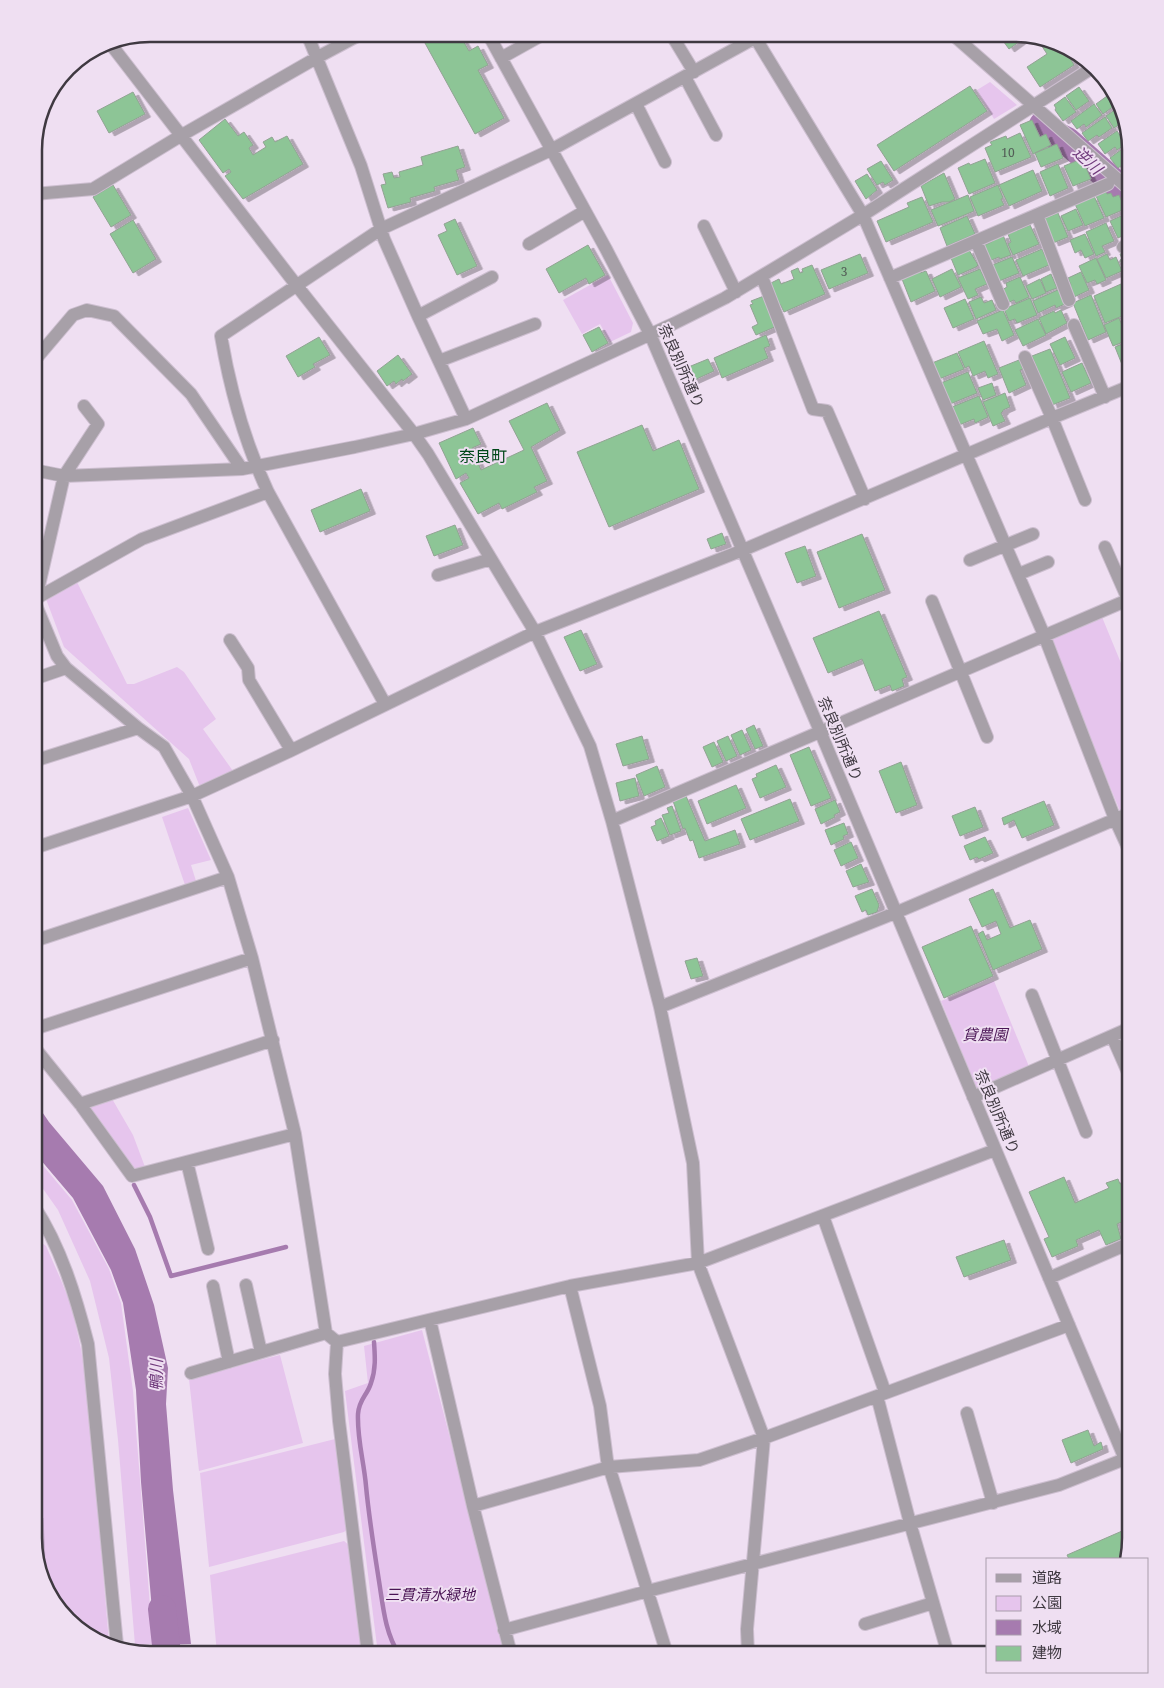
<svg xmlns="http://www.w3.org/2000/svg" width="1164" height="1688" viewBox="0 0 1164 1688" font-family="'Noto Serif','Noto Sans JP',serif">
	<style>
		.green { fill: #e6c5ed }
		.water { fill: #a67baf }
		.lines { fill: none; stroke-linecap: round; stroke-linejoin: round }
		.stream { stroke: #a67baf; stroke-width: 4.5 }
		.river { stroke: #a67baf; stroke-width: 28 }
		.building { fill: #8dc596; stroke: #91a393; filter: url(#shadow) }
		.minor-casing { stroke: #ccbecf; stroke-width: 14 }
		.minor { stroke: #a7a0a8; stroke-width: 12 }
		.labels { text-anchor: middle; stroke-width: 4; stroke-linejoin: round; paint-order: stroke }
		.number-label { font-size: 12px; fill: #525c56 }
		.street-label { font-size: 15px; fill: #3f3941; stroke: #efdff2 }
		.park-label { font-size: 15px; font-style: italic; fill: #4a1455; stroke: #efdff2 }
		.water-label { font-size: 16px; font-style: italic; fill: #6f397b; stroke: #efdff2 }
		.neighbourhood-label { font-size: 16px; fill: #004719; stroke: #efdff2 }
		.rim { fill: none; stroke: #3f3941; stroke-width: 2.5 }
	</style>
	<defs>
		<filter id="shadow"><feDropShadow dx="5.5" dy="3" stdDeviation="0" flood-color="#0004"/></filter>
	</defs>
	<rect width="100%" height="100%" fill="#efdff2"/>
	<path class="green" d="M990,82L1017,105L994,119L977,90Z
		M608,275L633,323L631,332L610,342L600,324L582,334L563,300Z
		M77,582L127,684H134L177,667L184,672L216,719L203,729L233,771L200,787L189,759L64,647L46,599Z
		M1102,617L1130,685V807L1120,811L1050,640Z
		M188,808L211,860L191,865L196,881L185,885L162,817Z
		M994,981L1030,1069L984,1089L976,1087L941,1001Z
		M111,1097L133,1135L145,1167L137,1169L130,1166L89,1105Z
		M34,1155L72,1200L109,1269L121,1303L133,1391L153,1644L135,1645L118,1440L109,1358L90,1281L58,1210L34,1176Z
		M34,1237L46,1246L61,1280L72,1308L81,1349L88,1393L109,1643L86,1635L49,1596L34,1538Z
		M422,1330L506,1654H378L345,1391L368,1383L364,1346Z
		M280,1355L303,1443L199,1471L189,1379Z
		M335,1439L347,1529L344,1532L209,1567L200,1473Z
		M344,1541L350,1546L366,1654H217L210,1575Z"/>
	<path class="water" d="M34,1100L49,1122L103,1186L135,1249L154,1305L168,1368L166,1404L173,1490L191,1644L155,1645L141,1482L136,1390L123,1303L111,1270L73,1198L34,1152Z"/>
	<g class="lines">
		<path class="stream" d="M134,1185L150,1217L171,1276L286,1247
			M374,1342C375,1356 376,1369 371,1383C367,1396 359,1399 358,1414C357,1439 364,1462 366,1486C369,1518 374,1549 379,1581C383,1606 385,1633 399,1654"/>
		<path class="river" d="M1043,125L1055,135L1067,141L1118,186L1130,200
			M162,1609L167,1654"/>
	</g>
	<path class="building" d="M420,34H459L469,51L478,46L488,65L478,70L504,118L475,134Z
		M998,34H1021L1027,36L1009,49Z
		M1038,40L1064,48L1074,65L1040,87L1027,67L1047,54Z
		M970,86L987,111L894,171L877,145Z
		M1079,87L1089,101L1076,110L1066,96Z
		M1114,91L1118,103L1103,114L1096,104Z
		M133,92L145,114L109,133L97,111Z
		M1065,97L1076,112L1063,121L1055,110L1056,108L1054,105Z
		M1094,104L1102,115L1086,127L1084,124L1077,129L1071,121Z
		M1119,107L1123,122L1114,128L1106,116Z
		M1105,117L1112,128L1099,137L1097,135L1088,141L1082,133Z
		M225,119L238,136L244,132L253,145L249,148L253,155L266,147L263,142L272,137L275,142L287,136L303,164L243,199L225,176L231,172L229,169L223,173L199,140Z
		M1032,120L1040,137L1046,134L1051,145L1033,154L1020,125Z
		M1123,125L1128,141H1127L1118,128Z
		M1117,131L1126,144L1117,150L1115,147L1105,154L1098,144Z
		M1020,133L1031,157L995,172L985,148L992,145L990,142L1006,136L1007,139Z
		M1057,144L1063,158L1041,167L1035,153Z
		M1129,144L1130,162L1128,161L1118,168L1110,158Z
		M458,146L465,167L456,170L459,180L434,187L435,191L410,198L411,202L388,208L381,185L386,184L383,174L392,172L394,178L400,177L399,172L423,165L421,157Z
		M985,159L995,183L969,194L958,168L969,163L970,165Z
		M1079,160L1080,164L1084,163L1091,179L1073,186L1064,166Z
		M881,161L893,180L885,185L883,182L877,185L867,169Z
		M1058,164L1068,188L1050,196L1040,172Z
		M1130,169V180L1125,173Z
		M1033,170L1042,191L1009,206L999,185Z
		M944,173L955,199L949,202H942L929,206L921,186Z
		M867,174L877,190L866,199L855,181Z
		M113,185L131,215L111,227L93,197Z
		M998,185L1003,198L1001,199L1004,205L978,216L970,197Z
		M1106,192L1107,194L1111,193L1113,197L1119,195L1125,209L1106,217L1096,196Z
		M968,195L974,211L938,226L931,210Z
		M1094,196L1104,218L1085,226L1075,204Z
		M922,197L933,222L886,242L877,221L909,207L907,203Z
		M1076,209L1083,225L1068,231L1061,216Z
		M1130,212V232L1118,238L1110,221Z
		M1058,213L1068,237L1053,243L1043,219Z
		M967,216L975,234L947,246L940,228Z
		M455,219L477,266L457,275L438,235L447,231L444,224Z
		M133,220L156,259L133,273L110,234Z
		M1106,223L1114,241L1102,246L1105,252L1096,256L1086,232Z
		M1030,225L1039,244L1013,255L1008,244L1011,242L1008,234Z
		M1085,234L1094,254L1085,258L1081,250L1075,253L1070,240Z
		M1003,235L1011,255L1000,259L999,257L989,261L983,246L993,241L992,239Z
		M588,245L605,275L589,284L586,278L559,293L546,269Z
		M1042,249L1049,265L1023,276L1016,260Z
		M1130,249V271L1126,273L1120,260L1122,259L1120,254Z
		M969,250L978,265L976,267L958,275L951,258Z
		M860,254L868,273L829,289L821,270Z
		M1107,254L1110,260L1116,257L1122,271L1106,278L1097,259Z
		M1012,257L1019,273L999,281L990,266Z
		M1096,258L1106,280L1097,284L1095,280L1087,283L1079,266Z
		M812,265L825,294L784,312L780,304L778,305L771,283L779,279L781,284L794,279L791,271L798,268L800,273L803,272L802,269Z
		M952,269L961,287L940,297L932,279Z
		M980,269L987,284L975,289L978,295L968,299L958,278Z
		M919,271L920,273L926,271L935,291L911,302L902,279Z
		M1081,272L1089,290L1074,297L1069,286L1071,285L1068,278Z
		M1051,274L1057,288L1046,292L1041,279Z
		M1020,277L1029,297L1016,303L1014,300L1007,303L1002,290L1007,287L1006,283Z
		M1040,279L1046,293L1032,299L1026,286Z
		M1130,280V313L1105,323L1094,296Z
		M1060,289L1067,303L1056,308L1055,305L1038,313L1033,301Z
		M1091,295L1106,332L1088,340L1073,303Z
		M764,296L777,326L756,335L752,327L758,324L750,305L753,304L751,301Z
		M981,297L984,303L992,300L996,310L976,319L969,302Z
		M1030,298L1037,315L1017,323L1015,319L1009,321L1004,309Z
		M965,299L974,319L953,328L944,308Z
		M1003,310L1014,335L1002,341L997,329L983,334L977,321Z
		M1061,310L1067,323L1046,334L1039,318L1054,311L1055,313Z
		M1119,318L1128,340L1113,346L1104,325Z
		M1038,319L1046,335L1023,346L1015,330Z
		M599,327L608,343L592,352L583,335Z
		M766,335L770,346L764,348L768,358L722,378L714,358Z
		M319,337L330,355L313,364L315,367L298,377L286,356Z
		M1065,337L1075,358L1060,365L1050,344Z
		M984,341L998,374L988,378L985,371L973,376L969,366L965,368L958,352Z
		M1130,341V364L1123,367L1115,347Z
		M1050,349L1070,398L1052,405L1032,356Z
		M957,353L964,369L939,379L932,363Z
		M398,355L412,374L403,381L402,379L396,384L394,381L387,386L377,371Z
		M708,359L714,371L692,381L686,368Z
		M1019,360L1023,369L1020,370L1026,385L1009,393L999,368Z
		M1082,363L1091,383L1071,392L1062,372Z
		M968,372L977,393L950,404L941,383Z
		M992,383L996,395L983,400L978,388Z
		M1005,393L1010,407L1003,410V411L1001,413L1005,421L993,426L983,402Z
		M979,396L988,417L975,423L974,419L959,425L952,407Z
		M547,403L560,430L531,447L547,481L534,487L537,492L502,509L499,503L478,514L460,483L469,478L466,473L456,479L439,443L473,428L481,444L472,448L481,470L524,450L509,421Z
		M642,425L653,451L679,440L699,489L609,527L577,452Z
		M361,489L370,511L320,532L311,510Z
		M455,525L463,545L434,556L426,536Z
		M722,533L726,544L711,549L707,539Z
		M862,534L885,590L839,608L817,552Z
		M805,546L816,576L797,583L785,553Z
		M879,611L907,677L902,679L904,686L892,691L890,685L875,691L862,659L828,673L813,638Z
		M581,630L597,664L580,671L564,637Z
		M754,725L763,746L755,749L746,729Z
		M742,730L751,750L740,755L731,735Z
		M642,736L649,759L623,766L616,744Z
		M728,736L737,756L726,761L717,741Z
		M714,742L723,762L712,767L703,747Z
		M809,747L831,798L811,806L790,755Z
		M901,762L917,805L896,813L879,771Z
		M776,765L786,787L760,798L752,779L757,777L756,774Z
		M657,766L665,787L644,796L636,775Z
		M635,778L639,796L620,801L616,783Z
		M736,785L746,808L707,824L698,801Z
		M686,796L705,841L735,830L740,844L699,858L693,840L690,841L685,828L683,829L673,801Z
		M790,799L799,821L750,840L741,819Z
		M835,800L840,812L834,815L835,817L821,824L815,809Z
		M1044,801L1054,825L1022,838L1014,820L1004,825L1002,818Z
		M672,806L681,831L670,835L662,815L669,813L667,808Z
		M975,807L983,827L960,836L952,816Z
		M661,818L669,836L657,841L651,827L656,825L655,821Z
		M844,823L848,834L843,836L844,839L831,845L825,830Z
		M985,837L993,853L979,859L977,857L970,860L964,846Z
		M851,842L858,858L841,866L834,850Z
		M861,864L869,882L853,887L846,871Z
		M872,889L879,905L877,912L868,915L866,910L862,912L855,896Z
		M993,889L1010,928L1030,920L1042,949L993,970L978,934L983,931L987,940L1001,934L996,921L982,927L969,899Z
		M971,926L993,976L944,998L922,947Z
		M697,958L703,976L691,979L685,961Z
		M1064,1177L1075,1203L1109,1188L1106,1183L1118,1179L1120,1184L1127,1181L1130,1187V1218L1117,1224L1121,1239L1106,1245L1099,1230L1076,1240L1078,1246L1052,1257L1044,1239L1049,1237L1029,1192Z
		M1004,1240L1011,1260L964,1277L956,1257Z
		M1088,1430L1094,1446L1101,1442L1103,1449L1071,1463L1062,1440Z
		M34,1515H37L39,1557L34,1538Z
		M1129,1528L1130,1538L1125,1558L1069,1559L1067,1555Z"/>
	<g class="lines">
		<g class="minor-casing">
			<path id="minor" d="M307,34L361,166L384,239L418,316L466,419
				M488,34L606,249L650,334L820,731L1130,1471
				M671,34L694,72
				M753,34L863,215L1044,635L1115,819L1130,852
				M952,34L1130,190
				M109,42L297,286L414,434L428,454L535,632L590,746L612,821L660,1007L693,1163L698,1263L764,1438L747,1629L748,1654
				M501,58L544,34
				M685,77L716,135
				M636,104L665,162
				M34,194L93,189L182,135L318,57L361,34
				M1037,215L1069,300
				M704,226L736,292
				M976,241L1003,304
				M529,244L585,211
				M1123,247L1130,243
				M762,277L813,409L827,411L865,499
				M890,278L1108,184
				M418,316L492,277
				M1074,325L1105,397
				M1025,357L1052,418L1085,500
				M34,361L73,315L87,310L114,316L191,394L242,469
				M439,361L535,324
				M84,406L98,424L64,476L35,603L57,656L66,668L138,728L164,747L192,796L228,877L252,958L295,1134L326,1333L337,1342L570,1286L698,1263L995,1150
				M34,470L64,476L242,469L355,447L414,434L466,419L675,323L725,298L863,215L1092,68
				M1105,547L1130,604
				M970,560L1033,534
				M1019,574L1048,562
				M438,575L491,559
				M35,599L142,539L268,492
				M932,601L987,737
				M230,640L248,668L249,680L291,750
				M34,679L66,668
				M385,704L268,492C245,443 230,389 221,336L381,229L551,150L762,34
				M34,761L138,728
				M612,821L1130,599
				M34,848L192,796L288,752L535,632L743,550L1052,418L1130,386
				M34,941L228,877
				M1032,995L1086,1132
				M660,1007L895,913L1130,813
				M34,1029L252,958
				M1112,1036L1130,1077
				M34,1047L80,1104L132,1176L295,1134
				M973,1097L1130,1028
				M80,1104L273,1040
				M187,1162L208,1249
				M34,1206C61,1247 76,1297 88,1344L117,1645
				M823,1216L885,1392
				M1049,1278L1130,1243
				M246,1285L261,1352
				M213,1286L229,1362
				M570,1286L600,1406L607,1460L667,1654
				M430,1320L473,1506L511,1654
				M337,1342L335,1374L339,1421L368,1654
				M191,1373L326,1333
				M877,1396L910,1523L948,1654
				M967,1413L993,1503
				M473,1506L609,1467L699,1460L764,1438L1069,1325
				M865,1624L933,1603
				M504,1630L648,1591L1059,1485L1130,1457"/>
		</g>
		<use href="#minor" class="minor"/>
	</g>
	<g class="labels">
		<g class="number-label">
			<text x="1008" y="157">10</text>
			<text x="844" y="276">3</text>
		</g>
		<g class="street-label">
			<text transform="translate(681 366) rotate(66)" y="5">奈良別所通り</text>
			<text transform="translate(840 739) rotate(67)" y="5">奈良別所通り</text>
			<text transform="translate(997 1112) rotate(67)" y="5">奈良別所通り</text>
		</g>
		<g class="park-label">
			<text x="985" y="1040">貸農園</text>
			<text x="430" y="1600">三貫清水緑地</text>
		</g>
		<g class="water-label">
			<text transform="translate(1088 160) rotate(43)" y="6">逆川</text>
			<text transform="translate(156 1375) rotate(-90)" y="6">鴨川</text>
		</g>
		<g class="neighbourhood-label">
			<text x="483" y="462">奈良町</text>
		</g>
	</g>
	<path d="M0 0H1164V1688H0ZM150 42H1014A108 108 0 0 1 1122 150V1538A108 108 0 0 1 1014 1646H150A108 108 0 0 1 42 1538V150A108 108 0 0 1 150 42Z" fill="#efdff2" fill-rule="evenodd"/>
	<path class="rim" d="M150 42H1014A108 108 0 0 1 1122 150V1538A108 108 0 0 1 1014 1646H150A108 108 0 0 1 42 1538V150A108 108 0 0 1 150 42Z"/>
	<rect x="986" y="1558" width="162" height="115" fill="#efdff2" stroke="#a99dab"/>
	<rect x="996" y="1574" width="25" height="8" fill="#a7a0a8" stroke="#a99dab"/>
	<text x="1032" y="1583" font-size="15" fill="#3f3941">道路</text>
	<rect x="996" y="1596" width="25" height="15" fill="#e6c5ed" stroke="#a99dab"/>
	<text x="1032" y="1608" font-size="15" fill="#3f3941">公園</text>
	<rect x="996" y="1620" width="25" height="15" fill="#a67baf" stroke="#a99dab"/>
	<text x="1032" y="1633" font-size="15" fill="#3f3941">水域</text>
	<rect x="996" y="1646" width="25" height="15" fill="#8dc596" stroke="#a99dab"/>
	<text x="1032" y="1658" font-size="15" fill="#3f3941">建物</text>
</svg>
